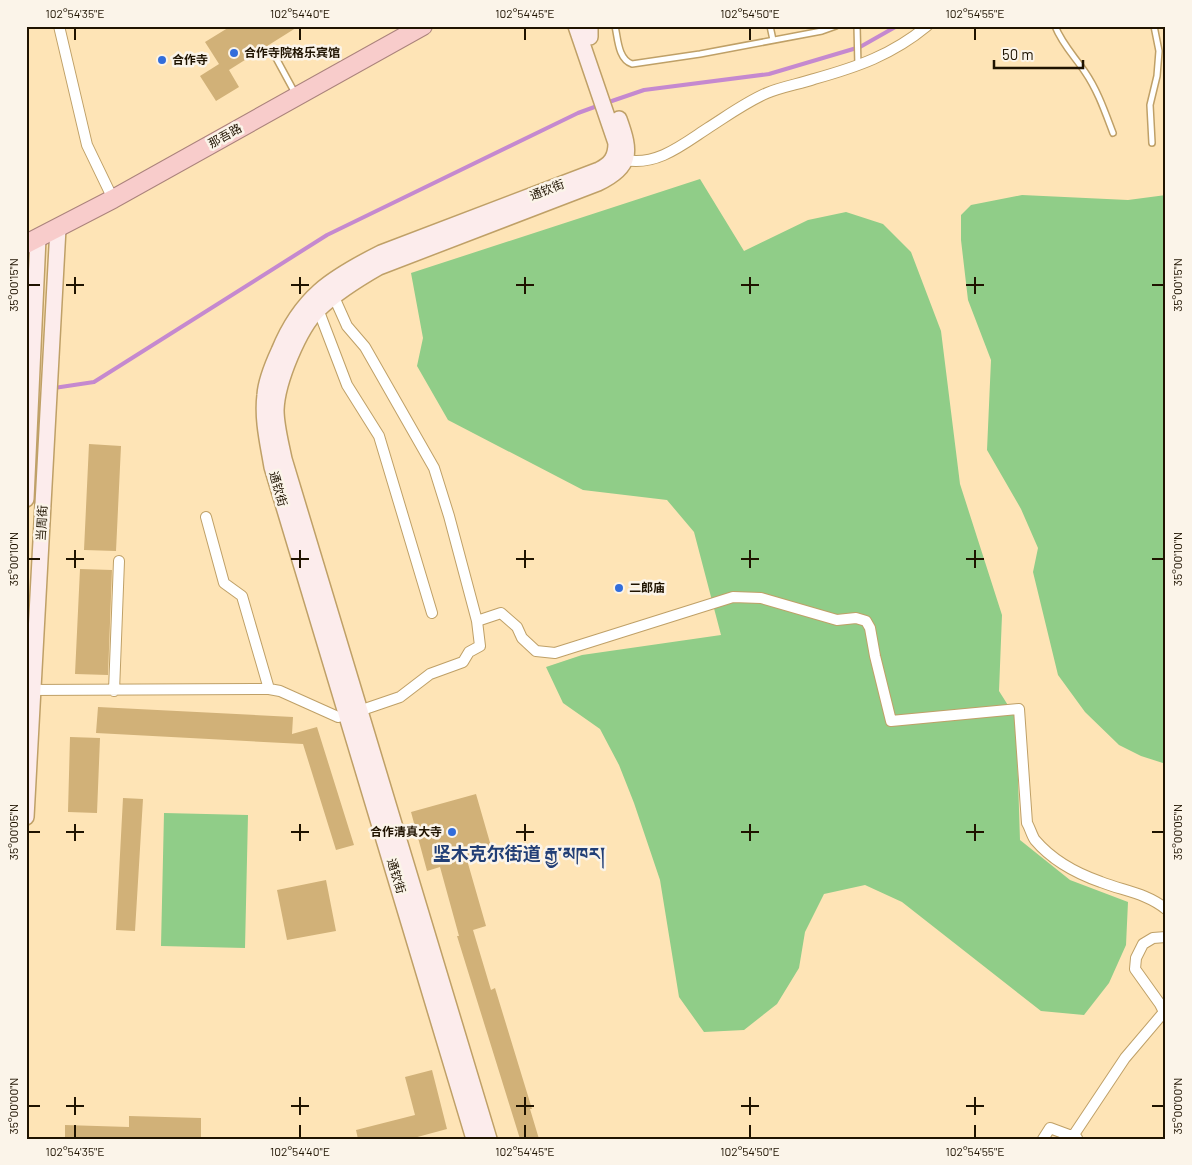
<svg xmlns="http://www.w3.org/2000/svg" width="1192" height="1165" viewBox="0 0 1192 1165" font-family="Barlow,'Noto Sans SC','Noto Serif Tibetan',sans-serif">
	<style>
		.green { fill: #90cd88 }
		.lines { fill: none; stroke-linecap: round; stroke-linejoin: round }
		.stream { stroke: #c589cf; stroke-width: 4 }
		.building { fill: #d1b178 }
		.service-casing { stroke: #bfa067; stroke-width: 8 }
		.minor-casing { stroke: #bfa067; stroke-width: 12 }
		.secondary-casing { stroke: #bfa067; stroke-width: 18 }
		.trunk-casing { stroke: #ab837c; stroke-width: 20 }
		.service { stroke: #fff; stroke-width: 5 }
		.minor { stroke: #fff; stroke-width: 10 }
		.secondary { stroke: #fcecec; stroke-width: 15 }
		.trunk { stroke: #f8cccb; stroke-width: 18 }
		.ticks { fill: none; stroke: #1f1300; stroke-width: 2 }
		.poi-dot { fill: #326ddb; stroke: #fbf4e9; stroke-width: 2 }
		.labels { text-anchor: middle; stroke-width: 5; stroke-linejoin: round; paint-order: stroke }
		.poi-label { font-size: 12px; font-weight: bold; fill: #1f1300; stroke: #fbf4e9; text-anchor: start }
		.street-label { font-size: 12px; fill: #1f1300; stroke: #fbf4e9 }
		.district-label { font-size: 18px; font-weight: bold; fill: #223f76; stroke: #fbf4e9 }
		.neatline { fill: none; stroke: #1f1300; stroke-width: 2 }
		.ticks-label { font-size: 12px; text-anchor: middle; fill: #1f1300 }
	</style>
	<rect width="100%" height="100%" fill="#fee4b6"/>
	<path class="green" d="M700,179L744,251L808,220L846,212L883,224L911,252L941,331L960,484L1002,615L999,691L1016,718L1020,840L1070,880L1128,902L1126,945L1109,983L1084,1015L1041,1011L902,902L865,885L824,894L805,932L799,968L777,1004L744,1030L704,1032L679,997L660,880L634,803L619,765L600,729L563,703L546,667L582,655L721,635L694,532L667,500L583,490L448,420L417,366L423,338L411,273Z
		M1022,195L1128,200L1166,195V764L1141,756L1119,745L1085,712L1058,675L1033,572L1038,548L1021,509L987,450L991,360L968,300L961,240V215L971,205Z
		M164,813L248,815L245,948L161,946Z"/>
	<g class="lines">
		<path class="stream" d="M606,103L644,90L769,74L860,47L897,26
			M54,388L94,382L327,235L578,113L600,105"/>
	</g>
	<path class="building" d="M231,26H299L229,70L239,87L216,101L200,76L219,64L205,42Z
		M89,444L121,446L116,551L84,550Z
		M80,569L112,570L108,675L75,674Z
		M98,707L293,717L292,734L317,727L354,845L336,850L303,744L96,733Z
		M70,737L100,738L97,813L68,812Z
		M476,794L493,853L467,860L486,926L473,930L491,990L495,988L532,1109H530L539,1139H520L457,936H459L440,867L427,871L411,812Z
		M123,798L143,799L135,931L116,930Z
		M326,880L336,931L287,940L277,890Z
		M432,1070L447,1129L410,1139H358L356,1130L415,1115L405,1077Z
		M129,1116L201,1118V1139H65V1125L129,1127Z"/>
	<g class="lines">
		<g class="service-casing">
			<path id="service" d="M615,26C618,39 618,59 632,64L700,54L822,31L836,26
				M770,26L773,40
				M857,26L858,66
				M1055,26C1062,44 1075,57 1085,72C1098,91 1105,112 1113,133
				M276,58L295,93
				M1152,143L1150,105L1157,76L1159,51L1154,26"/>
		</g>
		<g class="minor-casing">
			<path id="minor" d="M59,26L87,145L113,199
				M625,160C657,166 682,145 708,128C727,116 746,102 767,93C781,87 799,84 814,79C857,67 892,55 927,26
				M334,297L347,326L365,347L434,468L449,516L477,621L480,646L469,652L463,662L430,674L400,697L359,711
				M318,309L347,385L379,436L432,613
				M206,517L224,583L242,596L269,689
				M477,621L501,613L517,627L522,638L536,651L555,653L733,597L761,598L837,620L856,618L866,621L870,628L875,656L891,721L1019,709L1027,823C1030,828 1032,836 1035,840C1052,860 1078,874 1101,882C1124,891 1146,893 1166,909
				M27,690L269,689L280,691L338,717L347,714
				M114,691L119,561
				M1073,1136L1125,1058L1164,1012L1160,1004L1135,969L1136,958L1143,944L1153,938L1166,937
				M1043,1139L1050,1128L1077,1138"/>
		</g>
		<g class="secondary-casing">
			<path id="secondary" d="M590,37V26
				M26,499L38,238
				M26,817L58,228
				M474,1139L272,467C268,443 262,419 265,395C266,380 273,364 279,351C301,297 331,278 381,253L599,170C611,164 616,157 616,143L576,26
				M489,1139L284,459C281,444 276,426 276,410C277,382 299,328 319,309C337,292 358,279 379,267L598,183C632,167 631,152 619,119"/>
		</g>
		<g class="trunk-casing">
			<path id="trunk" d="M26,244L113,199L423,26"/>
		</g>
		<use href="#service" class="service"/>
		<use href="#minor" class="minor"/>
		<use href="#secondary" class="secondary"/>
		<use href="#trunk" class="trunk"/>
	</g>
	<path class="ticks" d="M75,28V40M300,28V40M525,28V40M750,28V40M975,28V40M75,277V294M300,277V294M525,277V294M750,277V294M975,277V294M28,285H40M66,285H84M291,285H309M516,285H534M741,285H759M966,285H984M1152,285H1164M75,550V568M300,550V568M525,550V568M750,550V568M975,550V568M28,559H40M66,559H84M291,559H309M516,559H534M741,559H759M966,559H984M1152,559H1164M75,824V841M300,824V841M525,824V841M750,824V841M975,824V841M28,832H40M66,832H84M291,832H309M516,832H534M741,832H759M966,832H984M1152,832H1164M75,1097V1115M300,1097V1115M525,1097V1115M750,1097V1115M975,1097V1115M28,1106H40M66,1106H84M291,1106H309M516,1106H534M741,1106H759M966,1106H984M1152,1106H1164M75,1125V1138M300,1125V1138M525,1125V1138M750,1125V1138M975,1125V1138"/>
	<g class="poi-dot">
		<circle cx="234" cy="53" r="5"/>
		<circle cx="162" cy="60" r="5"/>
		<circle cx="619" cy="588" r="5"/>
		<circle cx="452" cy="832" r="5"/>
	</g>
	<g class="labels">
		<g class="poi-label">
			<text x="244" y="57">合作寺院格乐宾馆</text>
			<text x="172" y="64">合作寺</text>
			<text x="629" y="592">二郎庙</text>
			<text x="442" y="836" text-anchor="end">合作清真大寺</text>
		</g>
		<g class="street-label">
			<text transform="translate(225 136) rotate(-29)" y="4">那吾路</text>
			<text transform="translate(547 190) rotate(-21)" y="4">通钦街</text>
			<text transform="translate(278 489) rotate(74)" y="4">通钦街</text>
			<text transform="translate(42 523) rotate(-87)" y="4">当周街</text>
			<text transform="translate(396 876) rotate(73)" y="4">通钦街</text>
		</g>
		<g class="district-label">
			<text x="519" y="860">坚木克尔街道 རྒྱ་མཁར།</text>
		</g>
	</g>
	<rect width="1192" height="1165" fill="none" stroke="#fbf4e9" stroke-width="55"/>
	<path d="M994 60v8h89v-8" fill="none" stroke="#1f1300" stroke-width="2.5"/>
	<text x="1002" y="60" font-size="15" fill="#1f1300" stroke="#fbf4e9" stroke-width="4" paint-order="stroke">50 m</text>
	<rect x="28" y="28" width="1136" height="1110" class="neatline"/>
	<g class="ticks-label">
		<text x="75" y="18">102°54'35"E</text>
		<text x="300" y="18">102°54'40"E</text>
		<text x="525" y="18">102°54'45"E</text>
		<text x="750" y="18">102°54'50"E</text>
		<text x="975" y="18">102°54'55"E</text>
		<text transform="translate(14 285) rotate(-90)" y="4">35°00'15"N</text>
		<text transform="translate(1178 285) rotate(-90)" y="4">35°00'15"N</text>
		<text transform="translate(14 559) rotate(-90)" y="4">35°00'10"N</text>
		<text transform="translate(1178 559) rotate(-90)" y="4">35°00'10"N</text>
		<text transform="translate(14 832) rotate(-90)" y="4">35°00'05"N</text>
		<text transform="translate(1178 832) rotate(-90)" y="4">35°00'05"N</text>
		<text transform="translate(14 1106) rotate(-90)" y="4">35°00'00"N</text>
		<text transform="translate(1178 1106) rotate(-90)" y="4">35°00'00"N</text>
		<text x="75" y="1156">102°54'35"E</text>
		<text x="300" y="1156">102°54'40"E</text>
		<text x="525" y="1156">102°54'45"E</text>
		<text x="750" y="1156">102°54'50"E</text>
		<text x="975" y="1156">102°54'55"E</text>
	</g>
</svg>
